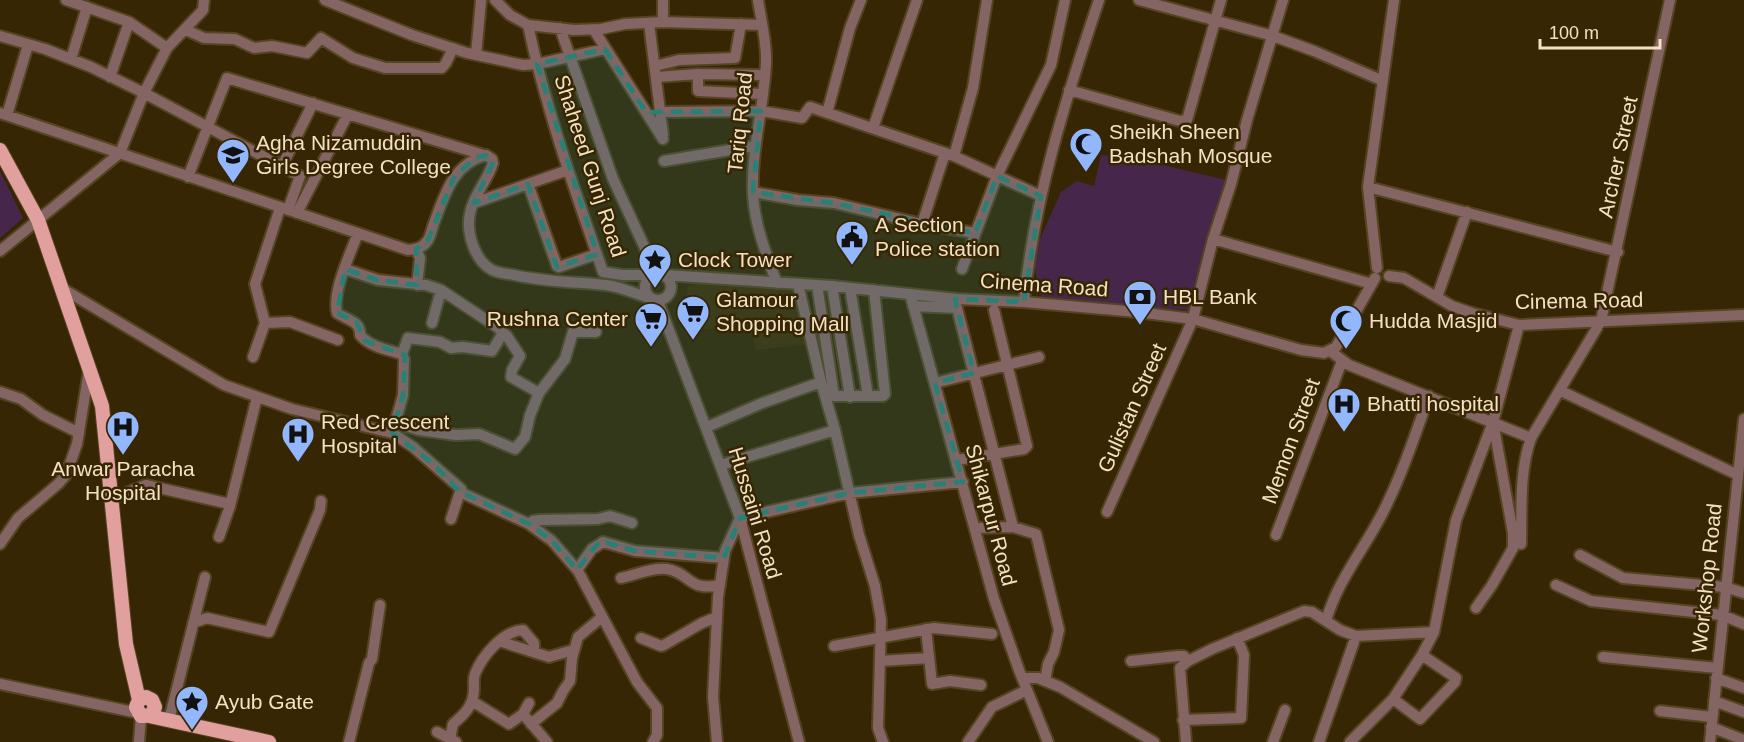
<svg xmlns="http://www.w3.org/2000/svg" width="1744" height="742" viewBox="0 0 1744 742" font-family="Helvetica,sans-serif">
	<style>
		.built { fill: #412e04 }
		.green { fill: #46264a }
		.lines { fill: none; stroke-linecap: round; stroke-linejoin: round }
		.minor-casing { stroke: #554421; stroke-width: 14 }
		.major-casing { stroke: #554421; stroke-width: 16 }
		.minor { stroke: #856564; stroke-width: 10 }
		.major { stroke: #e1a09d; stroke-width: 14 }
		.marked { fill: #268176; fill-opacity: 0.2; stroke: #268176; stroke-width: 4.5; stroke-dasharray: 12 8; stroke-linejoin: round }
		.labels { text-anchor: middle; stroke-width: 5; stroke-linejoin: round; paint-order: stroke }
		.street-label { font-size: 21px; fill: #f3e1c1; stroke: #372603 }
		.poi-label { font-size: 21px; fill: #f3e1c1; stroke: #372603; text-anchor: start }
	</style>
	<rect width="100%" height="100%" fill="#372603"/>
	<path class="built" d="M708,281L800,288L810,344L755,350L753,333L688,327L687,286Z"/>
	<path class="green" d="M1101,155L1134,158L1226,180L1189,310L1042,301L1034,266V252L1061,192L1077,181L1094,186Z
		M0,171L23,218L0,238Z"/>
	<g class="lines">
		<g class="minor-casing">
			<path id="minor" d="M325,0L412,35L467,53L523,65L537,64L605,49
				M495,0L510,15L528,25L574,30L601,29L625,24L663,22L762,25
				M758,0C761,20 767,43 766,63C764,108 751,149 753,195C755,226 766,254 777,283
				M1139,0L1273,36L1314,51L1381,80
				M663,22V0
				M649,23L663,135
				M528,25C546,110 575,191 603,272L623,275H652
				M560,28L613,179L650,259L660,274
				M186,30L204,38L235,39L254,48L272,46L307,53L321,38L353,58L385,68H442L446,63L453,48
				M594,30L663,139
				M0,36L45,49L91,67L144,93L167,48L129,22L66,0
				M167,48L203,10L204,0
				M476,55L481,0
				M71,59L87,7
				M655,66L679,60L735,58L741,24
				M698,74V91L762,94
				M110,77L129,22
				M657,77L698,74L765,75
				M1069,90L1180,121L1187,120L1221,0
				M661,112L761,111L802,118L810,107L954,156L1041,196
				M0,113L408,250C416,249 423,248 428,240C431,235 432,228 434,223C445,194 453,164 486,155L492,159L493,163C488,180 473,196 470,213C466,232 474,260 492,270C498,273 508,274 514,275C545,282 575,282 606,285C621,287 636,294 650,298
				M827,113L850,28L861,0
				M7,115L28,45
				M873,128L917,0
				M954,156L973,88L987,0
				M664,161L754,146
				M282,166L313,103
				M188,177L227,78L484,155
				M528,184L557,266L559,267L597,254
				M1368,187L1618,252
				M753,192L798,200L834,203L922,224L975,233
				M474,203L568,170
				M297,213L348,114
				M922,224L945,153
				M358,233C350,255 332,291 337,313C347,320 361,321 360,335C370,347 388,350 402,354L408,338L440,342L451,348L463,347L492,351L503,333
				M1213,239L1372,284
				M416,249L420,258L417,285
				M0,251L120,153L144,93L300,176L288,210
				M1377,268L1368,187L1394,0
				M345,269L378,280L426,285L441,290L497,327L507,336L520,356L512,370L511,377L539,393
				M962,269L997,176L1051,65L1065,0
				M645 287a13 13 0 1 1 26 0a13 13 0 1 1-26 0Z
				M665,275L832,286L957,299L1024,302L1137,312L1193,319L1301,350L1324,353L1336,347L1375,278
				M1389,276L1404,278L1452,306L1472,313L1519,325L1744,315
				M798,284L821,382L835,430L859,535L875,586L881,620L878,728L883,742
				M817,285L834,396H883L885,394L874,290
				M832,286L850,397
				M850,288L868,396
				M63,289L224,385L292,409L392,433L413,447L461,489L451,519
				M910,294L994,599L1019,670L1048,742
				M1437,297L1467,212
				M658,301L740,518L799,742
				M1024,302C1034,198 1066,98 1099,0
				M913,306L957,308L1013,527
				M265,323L290,322L338,340
				M432,323L441,290
				M1330,351L1349,365L1531,438
				M253,357L265,323L255,284L280,208
				M935,383L1039,357
				M1561,391L1738,475
				M0,392L21,399L43,415L79,433
				M396,423L419,430L456,435L479,434L515,449L525,437L530,415L539,393L565,359L573,332H596
				M394,427L403,395L404,359L402,354
				M707,427L760,404L821,382
				M957,460L1024,449L1027,446L994,310
				M721,465L835,430
				M460,492L529,524L552,541L578,571L637,682L657,708V735L653,742
				M111,499L146,485L230,504
				M1107,512L1193,319L1213,239L1231,184L1247,120L1283,0
				M529,524L533,521L540,520L598,519L610,516L632,523
				M975,528L1013,527L1036,534L1059,630L1054,652L1048,664L1045,681
				M1276,535L1342,361
				M219,537L230,506L257,397
				M0,544L18,518L58,484L66,475L77,444L89,370
				M1521,544C1522,509 1519,472 1531,438L1601,321L1670,0
				M1580,555L1623,578L1725,587L1744,593
				M577,570L592,549L603,542L635,551L724,558
				M621,578C636,575 652,567 667,569C691,573 688,592 720,585
				M1556,585L1591,601L1722,615L1744,624
				M1476,608L1492,585L1513,548V533L1493,422
				M1326,621C1337,581 1365,548 1383,512C1402,475 1415,435 1429,396
				M193,623L207,618L269,632L320,510L321,501
				M926,629L932,684L950,681L981,685
				M641,638L661,646L664,645L702,623L717,617
				M499,641L549,657L573,650
				M834,646L934,628L992,634
				M1603,657L1717,668
				M880,661L929,658
				M1131,661L1178,656H1184L1188,661
				M1022,678H1038L1060,687L1154,742
				M1716,678L1744,688
				M0,684L138,713
				M1393,699L1420,719L1455,682L1456,678L1422,655
				M472,701L509,724L523,714
				M1714,701L1744,712
				M529,703L523,714L547,742
				M1660,711L1712,717
				M169,720L205,577
				M1183,720L1241,718L1244,655L1237,638
				M531,724L557,703L563,691L570,681L572,658L578,637L602,617
				M1711,727L1744,740
				M437,732L456,742
				M450,739L453,724C465,714 474,705 474,688C474,683 473,679 475,674C482,656 503,631 523,630L534,643V652
				M139,742L141,716
				M349,742L369,663L372,659L380,605
				M717,742L713,697L718,597L725,551L740,518L850,493L963,482
				M968,742L992,707L1027,690
				M1186,742L1180,668L1188,661L1212,649L1304,611L1312,612L1340,630L1356,636L1434,632
				M1273,742L1285,710
				M1319,742L1356,636
				M1350,742L1393,699L1422,655L1434,632L1456,520L1493,422L1519,325
				M1710,742L1744,419"/>
		</g>
		<g class="major-casing">
			<path id="major" d="M0,150L38,220L102,406L126,644L139,700L136,707L141,716H145L152,714L155,707L152,700L146,697L139,700
				M149,716L269,742"/>
		</g>
		<use href="#minor" class="minor"/>
		<use href="#major" class="major"/>
	</g>
	<path class="marked" d="M605,49L646,112L761,111L753,192L834,203L975,233L997,176L1041,196L1024,302L955,299L974,373L935,383L963,482L850,493L740,518L724,558L635,551L600,541L577,570L552,541L529,524L460,492L432,463L392,433L403,395L405,355L365,341L356,322L337,313L345,269L378,280L417,285L416,249L428,240L454,177L475,158L486,155L493,163L474,203L528,184L557,267L597,254L537,64Z"/>
	<defs>
		<g id="mosque-pin" transform="scale(1.725)"><path d="M0 17L-7.5 6A9.5 9.5 0 1 1 7.5 6Z" fill="#92b7fd" stroke="#372603"/><path d="M3.5-4.9A6 6 0 1 0 3.5 4.9A5 5 0 1 1 3.5-4.9Z" fill="#111"/></g>
		<g id="university-pin" transform="scale(1.725)"><path d="M0 17L-7.5 6A9.5 9.5 0 1 1 7.5 6Z" fill="#92b7fd" stroke="#372603"/><path d="M0-5L7-2L0 1L-7-2ZM-4 1L0 2.5L4 1V4Q0 6-4 4Z" fill="#111"/></g>
		<g id="civic-pin" transform="scale(1.725)"><path d="M0 17L-7.5 6A9.5 9.5 0 1 1 7.5 6Z" fill="#92b7fd" stroke="#372603"/><path d="M-.6-6.5H3V-4.5H.6V-3L4-1V1h2V6H-6V1h2V-1L-.6-3ZM-1.2 2.5V6h2.4V2.5Z" fill="#111"/></g>
		<g id="sight-pin" transform="scale(1.725)"><path d="M0 17L-7.5 6A9.5 9.5 0 1 1 7.5 6Z" fill="#92b7fd" stroke="#372603"/><path d="M0-6L1.8-2.2L6-1.7L2.9 1.2L3.7 5.4L0 3.3L-3.7 5.4L-2.9 1.2L-6-1.7L-1.8-2.2Z" fill="#111"/></g>
		<g id="bank-pin" transform="scale(1.725)"><path d="M0 17L-7.5 6A9.5 9.5 0 1 1 7.5 6Z" fill="#92b7fd" stroke="#372603"/><path d="M-6-4H6V4H-6ZM0-2.3a2.3 2.3 0 1 0 0 4.6a2.3 2.3 0 1 0 0-4.6Z" fill="#111"/></g>
		<g id="supermarket-pin" transform="scale(1.725)"><path d="M0 17L-7.5 6A9.5 9.5 0 1 1 7.5 6Z" fill="#92b7fd" stroke="#372603"/><path d="M-6-5.5h2.5l.6 2H6L4.5 2H-2.5L-4.4-4H-6ZM-1.5 3.2a1.3 1.3 0 1 0 .1 0ZM3 3.2a1.3 1.3 0 1 0 .1 0Z" fill="#111"/></g>
		<g id="hospital-pin" transform="scale(1.725)"><path d="M0 17L-7.5 6A9.5 9.5 0 1 1 7.5 6Z" fill="#92b7fd" stroke="#372603"/><path d="M-5-5h3v3.5h4V-5h3V5h-3V1.5h-4V5h-3Z" fill="#111"/></g>
	</defs>
	<g fill-rule="evenodd">
		<use href="#mosque-pin" x="1086" y="144"/>
		<use href="#university-pin" x="233" y="155"/>
		<use href="#civic-pin" x="852" y="237"/>
		<use href="#sight-pin" x="655" y="260"/>
		<use href="#bank-pin" x="1140" y="297"/>
		<use href="#supermarket-pin" x="693" y="312"/>
		<use href="#supermarket-pin" x="651" y="319"/>
		<use href="#mosque-pin" x="1346" y="321"/>
		<use href="#hospital-pin" x="1344" y="404"/>
		<use href="#hospital-pin" x="123" y="427"/>
		<use href="#hospital-pin" x="298" y="434"/>
		<use href="#sight-pin" x="192" y="702"/>
	</g>
	<g class="labels">
		<g class="street-label">
			<text transform="translate(740 123) rotate(-84)" y="7">Tariq Road</text>
			<text transform="translate(1618 157) rotate(-78)" y="7">Archer Street</text>
			<text transform="translate(590 166) rotate(72)" y="7">Shaheed Gunj Road</text>
			<text transform="translate(1044 285) rotate(4)" y="7">Cinema Road</text>
			<text transform="translate(1579 301) rotate(-1)" y="7">Cinema Road</text>
			<text transform="translate(1132 408) rotate(-66)" y="7">Gulistan Street</text>
			<text transform="translate(1291 441) rotate(-70)" y="7">Memon Street</text>
			<text transform="translate(755 513) rotate(73)" y="7">Hussaini Road</text>
			<text transform="translate(991 515) rotate(75)" y="7">Shikarpur Road</text>
			<text transform="translate(1707 578) rotate(-84)" y="7">Workshop Road</text>
		</g>
		<g class="poi-label">
			<text x="1109" y="139">Sheikh Sheen<tspan x="1109" dy="24">Badshah Mosque</tspan></text>
			<text x="256" y="150">Agha Nizamuddin<tspan x="256" dy="24">Girls Degree College</tspan></text>
			<text x="875" y="232">A Section<tspan x="875" dy="24">Police station</tspan></text>
			<text x="678" y="267">Clock Tower</text>
			<text x="1163" y="304">HBL Bank</text>
			<text x="716" y="307">Glamour<tspan x="716" dy="24">Shopping Mall</tspan></text>
			<text x="628" y="326" text-anchor="end">Rushna Center</text>
			<text x="1369" y="328">Hudda Masjid</text>
			<text x="1367" y="411">Bhatti hospital</text>
			<text x="321" y="429">Red Crescent<tspan x="321" dy="24">Hospital</tspan></text>
			<text x="123" y="476" text-anchor="middle">Anwar Paracha<tspan x="123" dy="24">Hospital</tspan></text>
			<text x="215" y="709">Ayub Gate</text>
		</g>
	</g>
	<path d="M1540 39v9h120v-9" fill="none" stroke="#f3e1c1" stroke-width="3"/>
	<text x="1549" y="39" font-size="18" fill="#f3e1c1" stroke="#372603" stroke-width="4.5" paint-order="stroke">100 m</text>
</svg>
